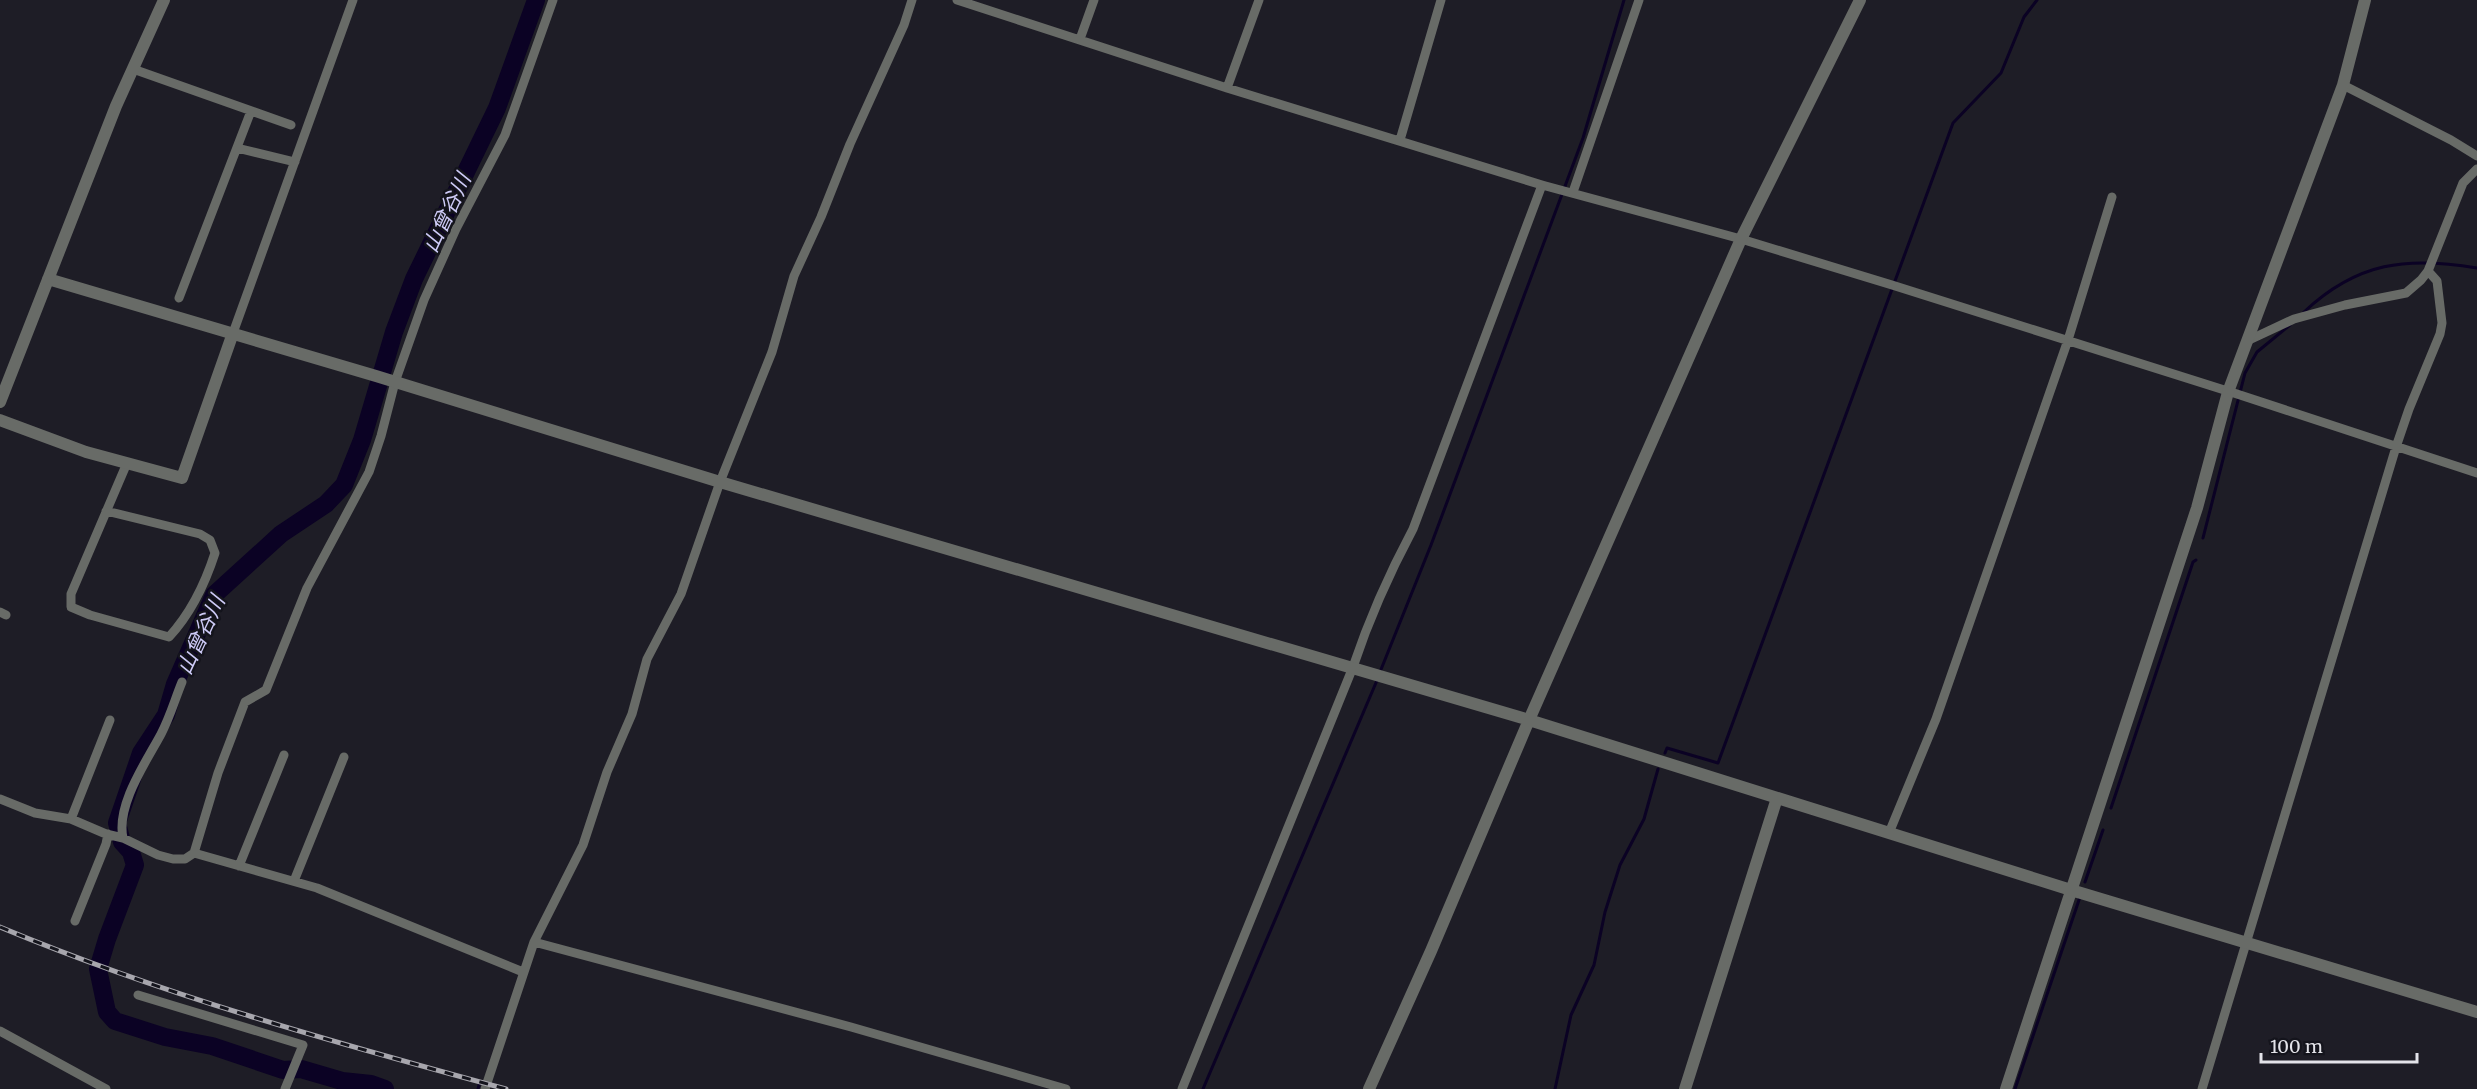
<svg xmlns="http://www.w3.org/2000/svg" width="2477" height="1089" viewBox="0 0 2477 1089" font-family="Merriweather,'Noto Sans JP',serif">
	<style>
		.lines { fill: none; stroke-linecap: round; stroke-linejoin: round }
		.stream { stroke: #0b0224; stroke-width: 3 }
		.river { stroke: #0b0224; stroke-width: 18 }
		.minor { stroke: #686b67; stroke-width: 9 }
		.tertiary { stroke: #686b67; stroke-width: 12 }
		.rail-casing { stroke: #a7a6ad; stroke-width: 5 }
		.rail { stroke: #14141c; stroke-width: 3; stroke-dasharray: 9; stroke-linecap: butt }
		.labels { text-anchor: middle; stroke-width: 5; stroke-linejoin: round; paint-order: stroke }
		.water-label { font-size: 21px; font-style: italic; fill: #cecbf7; stroke: #14141c }
	</style>
	<rect width="100%" height="100%" fill="#1e1d26"/>
	<g class="lines">
		<path class="stream" d="M2304,312C2357,262 2407,256 2477,268
			M2203,538L2245,373L2257,352L2290,325
			M1380,672L1431,545L1583,138L1624,0
			M1665,753L1667,748L1718,763L1953,123L2001,73L2024,17L2037,0
			M2111,808L2193,562L2196,560
			M2085,882L2103,830
			M478,1089L479,1085
			M1203,1089L1378,678
			M1555,1089L1571,1015L1594,965L1605,912L1620,865L1644,819L1658,769
			M2015,1089L2080,897"/>
		<path class="river" d="M385,1089L371,1084L342,1081L301,1069L283,1070L212,1046L165,1037L115,1021L107,1012L98,969L107,939L135,865L131,852L122,842L117,823L141,753L166,715L175,684L214,595L281,534L326,504L344,485L362,440L394,332L414,279L497,108L536,0"/>
		<path class="minor" d="M957,0L1227,88L1542,185L1741,239L1892,285L2237,394L2477,473
			M1080,39L1094,0
			M133,69L291,125
			M2343,85L2451,140L2477,156
			M1227,88L1259,0
			M1400,140L1441,0
			M237,148L295,162
			M1573,192L1639,0
			M179,298L251,111
			M233,333L353,0
			M2247,341L2294,319L2345,305L2406,293L2421,280L2428,271L2463,183L2477,169
			M106,511L200,534L210,540L215,553C205,584 192,612 169,637L90,615L71,607V594L127,463
			M0,612L6,615
			M0,799L35,813L71,819L106,834L123,838L158,855L173,859H185L194,853L218,773L245,702L266,690L307,588L369,472L381,436L395,382L424,300L456,229L505,135L553,0
			M71,819L110,720
			M1889,833L1936,719L2068,340L2112,197
			M123,838C116,805 146,762 161,734C170,717 175,699 182,682
			M194,853L317,888L523,972
			M239,866L284,755
			M294,881L344,757
			M75,921L106,844L108,834
			M534,942L851,1027L1066,1089
			M138,995L303,1045L285,1089
			M0,1031L106,1089
			M485,1089L534,942L583,845L607,772L632,714L647,659L681,594L720,482L772,352L794,276L821,217L850,144L904,25L912,0
			M1182,1089L1353,667C1369,619 1389,574 1413,529L1542,185
			M2202,1089L2396,447L2409,409L2440,334L2442,323L2437,281L2428,271"/>
		<path class="tertiary" d="M48,279L376,376L720,482L1529,720L2071,890L2477,1012
			M0,402L116,106L164,0
			M0,420L86,452L182,478L233,333
			M1369,1089L1431,951L1529,720L1741,239L1860,0
			M1685,1089L1777,798
			M2006,1089L2197,508L2228,392L2343,85L2365,0"/>
		<g class="rail-casing">
			<path id="rail" d="M0,927C163,995 336,1043 506,1089"/>
		</g>
		<use href="#rail" class="rail"/>
	</g>
	<g class="labels">
		<g class="water-label">
			<text transform="translate(447 213) rotate(-65)" y="7">山曾谷川</text>
			<text transform="translate(201 635) rotate(-65)" y="7">山曾谷川</text>
		</g>
	</g>
	<path d="M2261 1053v9h156v-9" fill="none" stroke="#e3e3e9" stroke-width="3"/>
	<text x="2270" y="1053" font-size="18" fill="#e3e3e9" stroke="#14141c" stroke-width="4.5" paint-order="stroke">100 m</text>
</svg>
